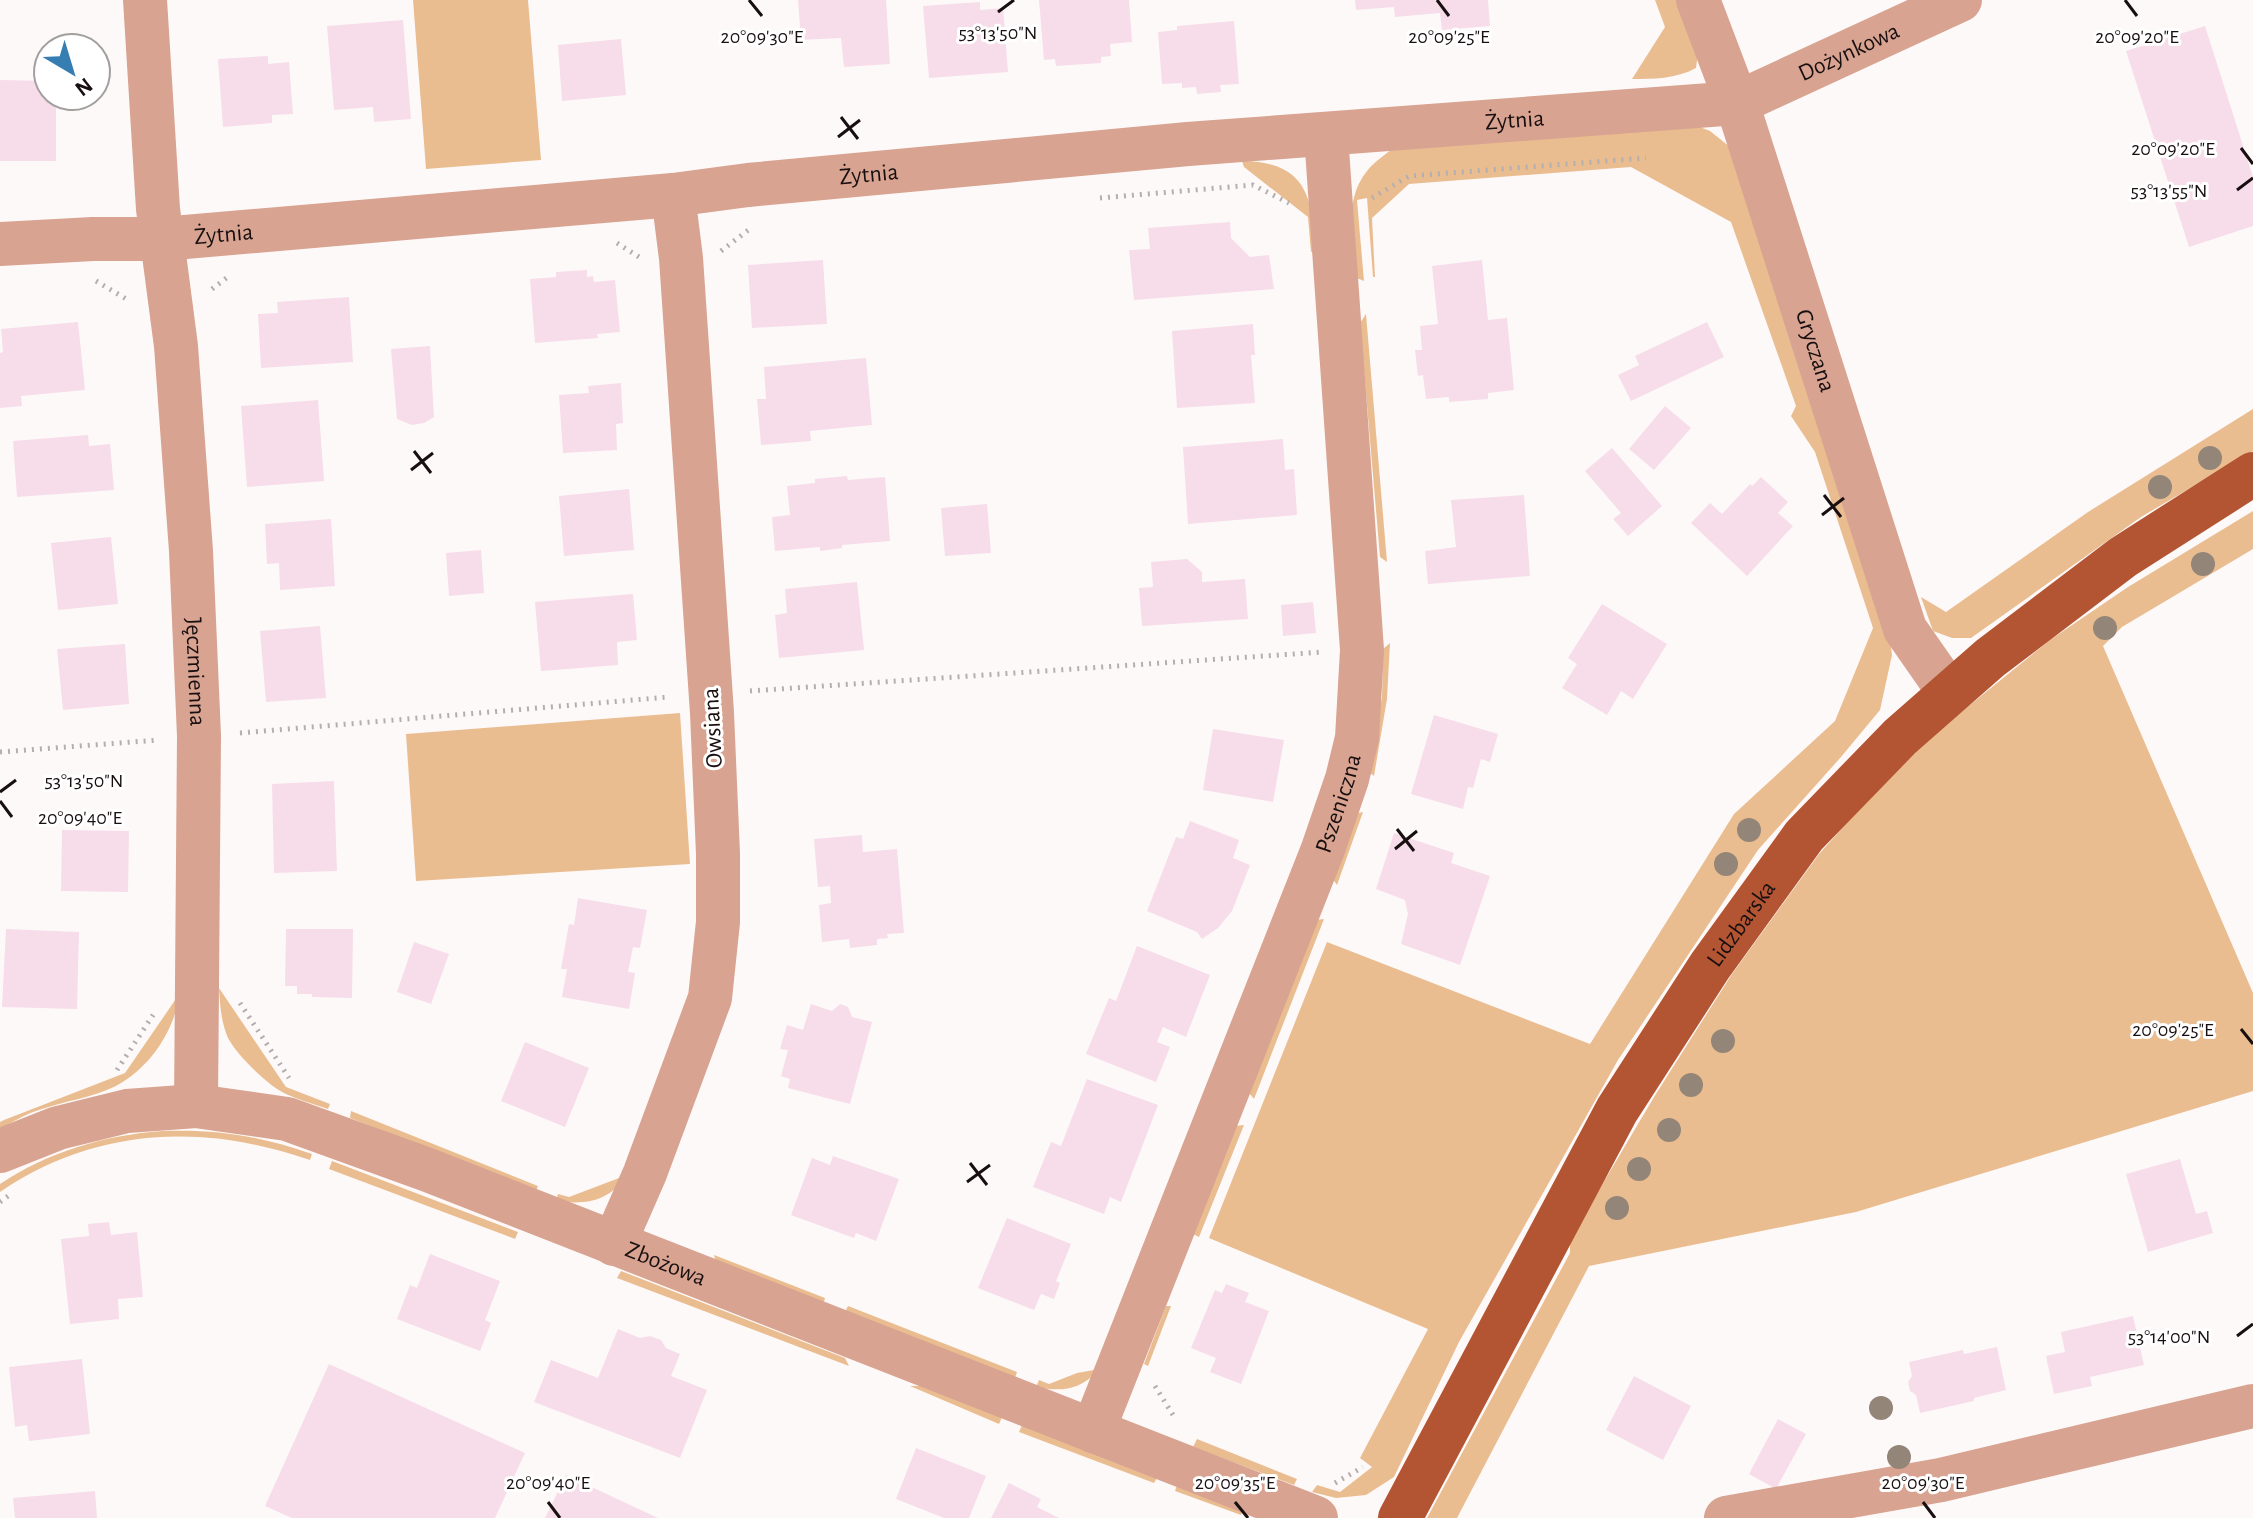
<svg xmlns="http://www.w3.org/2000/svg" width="2253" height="1518" viewBox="0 0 2253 1518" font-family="'Alegreya Sans',sans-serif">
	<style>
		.green { fill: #eabd91 }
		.building { fill: #f6dde9 }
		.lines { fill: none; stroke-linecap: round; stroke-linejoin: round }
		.path { stroke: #b4aeaf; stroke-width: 5; stroke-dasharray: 2 6; stroke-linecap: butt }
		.minor { stroke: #d8a390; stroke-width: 44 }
		.major { stroke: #b35533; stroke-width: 44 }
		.tree { fill: #938577 }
		.ticks { fill: none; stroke: #180f10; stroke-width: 3 }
		.labels { text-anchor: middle; stroke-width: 6; stroke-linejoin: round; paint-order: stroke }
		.street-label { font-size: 24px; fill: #180f10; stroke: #fff }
		.ticks-label { font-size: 20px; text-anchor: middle; fill: #180f10; stroke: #fff; stroke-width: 6; stroke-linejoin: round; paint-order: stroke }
	</style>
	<rect width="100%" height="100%" fill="#fef9f9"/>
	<path class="green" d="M413,0H528L541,160L426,169Z
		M1655,0H1679L1698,53L1696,68C1676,79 1653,79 1632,79L1665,27Z
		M1695,125L1710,131L1730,147L1887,617L1892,655L1880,710L1841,757L1758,850L1618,1060L1459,1342L1394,1477L1366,1495L1336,1498L1312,1492L1317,1485L1340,1492L1372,1467L1360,1458L1428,1329L1209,1238L1327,942L1590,1044L1734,814L1835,721L1873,628L1815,452L1791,416L1796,406L1731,222L1631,167L1409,184L1372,218L1375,277H1373L1367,198L1357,200L1364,281L1354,277C1353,242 1343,200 1367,171C1373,163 1383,156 1391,150Z
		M1242,161C1307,162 1311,196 1317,250L1311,252L1308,217L1244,167Z
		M1366,314L1387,562L1380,557L1360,323Z
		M2253,409V451L2141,517L1971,638H1952L1933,631L1921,597L1946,612L2088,512Z
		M2253,511V549L2122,627L2103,646L2253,993V1091L1856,1212L1589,1266L1457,1518H1427L1570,1253V1239L1654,1097L1732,974L1819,854L1907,756L2050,640L2128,587Z
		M1390,643L1387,699L1374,776L1365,769L1382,698L1383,649Z
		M680,713L690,864L416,881L406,734Z
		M1363,812L1337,885L1332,878L1354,814Z
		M1324,919L1254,1099L1249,1093L1315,920Z
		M219,988L286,1087L330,1104L328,1109C314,1104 299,1100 286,1094C268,1086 237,1055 228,1038C221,1022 220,1005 219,988Z
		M180,993C174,1031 151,1067 116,1086C92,1098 64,1101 39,1110C25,1114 13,1122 0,1129V1122L4,1120L125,1073Z
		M351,1111L538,1186L536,1191L350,1118Z
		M1244,1125L1199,1237L1193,1234L1235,1126Z
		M162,1131C218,1129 259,1136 312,1154L310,1160C203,1123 96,1127 0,1192V1184C48,1152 105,1135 162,1131Z
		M332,1161L518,1232L515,1239L329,1169Z
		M627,1175C608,1202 587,1205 556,1201L558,1194L569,1197Z
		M714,1255L825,1298L823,1305L716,1263Z
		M621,1271L845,1358L849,1366L617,1278Z
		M848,1306L1017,1372L1015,1378L845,1312Z
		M1166,1306H1171L1148,1366L1144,1364Z
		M1094,1370L1097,1372C1079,1390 1061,1392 1036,1387L1039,1380L1049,1384L1077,1373Z
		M910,1386H925L1002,1417L999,1424Z
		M1022,1425L1157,1478L1154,1483L1019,1432Z
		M1197,1439L1297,1479L1294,1485L1193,1447Z
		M1177,1485L1243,1510L1241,1515L1175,1491Z"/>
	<path class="building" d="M798,0H886L890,64L844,67L841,38L801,40Z
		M1039,0H1129L1132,42L1110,44L1111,56L1101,57V63L1056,66L1055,59L1044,60Z
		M1355,0H1488L1490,26L1442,30L1440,13L1395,17L1394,7L1356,10Z
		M980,2V10L1003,8L1008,72L929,78L923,6Z
		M403,20L411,119L374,122L373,107L334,110L327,26Z
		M1234,21L1239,84L1220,85L1221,92L1197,94L1196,87L1182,88V83L1162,84L1158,32L1177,30V26Z
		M2205,26L2253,177V226L2189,247L2126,51Z
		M621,39L626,95L562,101L558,45Z
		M268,56V64L289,62L293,114L272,115V123L223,127L218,59Z
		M0,80L48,81V96H56V161H0Z
		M1230,222L1231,238L1250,257L1269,255L1274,289L1134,300L1129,250L1150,249L1148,228Z
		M823,260L827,324L752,328L748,265Z
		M1482,260L1488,320L1507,318L1514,390L1488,393V399L1449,402V397L1426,399L1423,375L1418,376L1415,350H1422L1420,326L1438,324L1432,266Z
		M587,270V277L593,276L594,282L615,280L620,332L597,334L598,338L535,343L530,279L556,277V272Z
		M349,297L353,362L261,368L258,314L278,313L277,302Z
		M78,322L85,390L21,396L22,406L0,408V353L3,352L1,329Z
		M1707,322L1724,357L1631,401L1618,375L1639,365L1635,356Z
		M1253,324L1255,355H1251L1255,403L1177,408L1172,331Z
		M430,346L434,417L424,423L412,425L397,419L391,349Z
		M866,358L872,425L810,431L811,441L761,445L757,399H766L764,367Z
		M621,383L623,423L616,424L617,450L563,453L559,395L589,393L588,386Z
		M318,400L324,481L247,487L241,406Z
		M1665,406L1691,428L1654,470L1629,449Z
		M88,435L89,446L110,444L114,490L17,497L13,441Z
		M1283,439L1285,470L1294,469L1297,515L1188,524L1183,447Z
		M1612,448L1662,506L1628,536L1613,519L1621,513L1585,471Z
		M847,476L848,480L885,477L890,541L842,545V548L820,551V547L775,551L772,517L790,515L787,486L815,483V479Z
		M1761,477L1788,502L1778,513L1793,526L1747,576L1691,523L1710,503L1722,514L1750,484L1752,486Z
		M629,489L634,550L564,556L559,496Z
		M1524,495L1530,576L1428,584L1425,551L1456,547L1451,500Z
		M987,504L991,553L945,556L941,508Z
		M331,519L335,586L280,590L279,563L267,564L265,524Z
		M111,537L118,604L58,610L51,543Z
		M481,550L484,593L449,596L446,553Z
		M1187,559L1202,572V582L1245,579L1248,619L1142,626L1139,588L1153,587L1151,562Z
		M857,582L864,650L779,658L775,615L787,613L785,589Z
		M633,594L637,640L617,642L618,665L541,671L535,602Z
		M1313,602L1316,633L1283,636L1281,605Z
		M1602,604L1667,644L1633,699L1621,691L1607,715L1562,688L1577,664L1568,658Z
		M320,626L326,698L266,702L260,631Z
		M125,644L129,704L63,710L57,649Z
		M1434,715L1498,734L1490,762L1481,759L1473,788L1468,787L1463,809L1411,794Z
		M1213,729L1284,740L1273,802L1203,790Z
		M334,781L337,871L274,873L272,784Z
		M1190,821L1239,840L1233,858L1250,865L1232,911L1218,928L1202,939L1197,932L1147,911L1176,837L1183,839Z
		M62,830L129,831L128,892L61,891Z
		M1394,833L1454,853L1451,863L1490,876L1460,965L1401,944L1408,914L1405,900L1376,889Z
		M862,835L863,852L897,849L904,933L887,934L888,938L877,939V945L850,948L849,939L822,942L819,905L831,903L830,886L818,887L814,839Z
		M578,898L647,910L640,948L633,947L628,972L635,973L629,1009L562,997L567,969H561L569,924L574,925Z
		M6,929L79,932L77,1009L2,1007Z
		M286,929H353L352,998L312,997V994H297V986H285Z
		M414,942L449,954L431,1004L397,992Z
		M1137,946L1210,975L1186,1037L1163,1027L1157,1042L1170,1047L1156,1082L1086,1054L1109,998L1116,1001Z
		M811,1004L832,1011L840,1004L848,1007L852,1017L872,1022L850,1104L788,1088L790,1079L781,1076L788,1050L780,1049L787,1025L803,1030Z
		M525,1042L589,1068L565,1127L501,1101Z
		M1087,1079L1158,1105L1121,1202L1110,1197L1104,1214L1033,1187L1051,1142L1061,1146Z
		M833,1156L899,1179L876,1241L856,1233L854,1238L791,1215L812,1158L830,1165Z
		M2180,1159L2196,1214L2207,1211L2213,1233L2148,1252L2126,1174Z
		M1007,1218L1071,1244L1056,1281L1060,1283L1054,1299L1041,1294L1034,1310L978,1288Z
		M109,1222L111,1235L137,1232L143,1297L118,1299L119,1319L70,1324L61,1239L89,1236L88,1224Z
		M430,1254L500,1281L485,1320L491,1323L480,1351L397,1319L410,1285L417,1288Z
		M1226,1284L1249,1293L1245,1302L1269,1311L1241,1384L1210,1372L1216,1358L1191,1348L1215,1290L1222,1293Z
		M2133,1316L2144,1365L2090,1377L2092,1386L2054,1394L2046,1356L2065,1352L2061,1332Z
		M618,1329L640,1338L650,1336L661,1340L666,1348L680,1354L671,1376L707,1390L680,1458L534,1402L551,1360L598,1378Z
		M1997,1347L2006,1390L1974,1398V1401L1920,1413L1916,1395L1910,1391L1908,1382L1912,1376L1909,1362L1963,1350L1964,1354Z
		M82,1359L90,1434L29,1441L27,1425L15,1427L9,1367Z
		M329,1364L525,1453L495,1518H292L265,1506Z
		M1634,1376L1691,1406L1663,1460L1606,1430Z
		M1778,1419L1806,1434L1776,1489L1749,1474Z
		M916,1448L986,1476L969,1518H944L896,1499Z
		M566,1475L658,1518H545Z
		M1009,1483L1041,1499L1037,1507L1059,1518H991Z
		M95,1491L97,1518H15L13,1498Z"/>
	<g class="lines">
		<path class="path" d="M1100,198L1253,185L1289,203
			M1372,198L1409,176L1646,158
			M617,243L639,257
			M721,251L751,228
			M96,281L128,300
			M212,289L229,276
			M750,691L1323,652
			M240,733L669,697
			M0,752L159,740
			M240,1003L289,1078
			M117,1070L155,1012
			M0,1202L12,1193
			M1155,1386L1173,1415
			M1335,1483L1363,1467"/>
		<g class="minor">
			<path id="s1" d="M145,0L158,209L176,346L191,551L199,736L196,1106"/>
			<path id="s2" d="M1698,0L1737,103L1905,629L1949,692"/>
			<path id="s3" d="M0,244L93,239H162L673,195L748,185L1188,144L1737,103L1960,0"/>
			<path id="s4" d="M0,1151L58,1128L127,1111L196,1106L287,1119L428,1170L1316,1518"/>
			<path d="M614,1244L645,1173L710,998L718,922V854L712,713L681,258L673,195"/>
			<path id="s5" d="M1093,1431L1323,849L1347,779L1357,738L1362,650L1326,135"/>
			<path d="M1726,1518L1941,1480L2253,1406"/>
		</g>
		<path class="major" id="s6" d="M1400,1518L1617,1110L1710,966L1804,836L1900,737L1990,658L2123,557L2253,474"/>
	</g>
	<g class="tree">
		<circle cx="2210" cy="458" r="12"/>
		<circle cx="2160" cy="487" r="12"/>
		<circle cx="2203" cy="564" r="12"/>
		<circle cx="2105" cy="628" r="12"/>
		<circle cx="1749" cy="830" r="12"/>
		<circle cx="1726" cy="864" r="12"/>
		<circle cx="1723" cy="1041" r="12"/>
		<circle cx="1691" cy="1085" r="12"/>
		<circle cx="1669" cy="1130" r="12"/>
		<circle cx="1639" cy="1169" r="12"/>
		<circle cx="1617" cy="1208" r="12"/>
		<circle cx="1881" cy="1408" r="12"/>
		<circle cx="1899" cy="1457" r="12"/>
	</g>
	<path class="ticks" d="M749,0L762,16M1437,0L1449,16M2125,0L2137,16M998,12L1014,0M841,117L858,139M838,137L860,120M2241,148L2253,164M2237,190L2253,178M414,451L431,473M411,470L433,453M1824,495L1841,517M1822,515L1844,498M0,792L16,780M0,801L12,817M1397,829L1414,851M1395,849L1417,831M2241,1029L2253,1044M970,1163L987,1185M967,1182L990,1165M2237,1336L2253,1324M548,1502L560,1518M1235,1502L1248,1518M1923,1502L1935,1518"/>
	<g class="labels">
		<g class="street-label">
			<text dy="8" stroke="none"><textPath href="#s3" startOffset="1866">Dożynkowa</textPath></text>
			<text dy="8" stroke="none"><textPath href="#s3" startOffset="1520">Żytnia</textPath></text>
			<text dy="8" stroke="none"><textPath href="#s3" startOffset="872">Żytnia</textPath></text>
			<text dy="8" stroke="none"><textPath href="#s3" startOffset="224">Żytnia</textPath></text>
			<text dy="8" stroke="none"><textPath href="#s2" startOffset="370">Gryczana</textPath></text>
			<text dy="8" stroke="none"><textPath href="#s1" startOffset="674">Jęczmienna</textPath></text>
			<text transform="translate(712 728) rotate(-93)" y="8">Owsiana</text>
			<text dy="8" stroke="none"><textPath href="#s5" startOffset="674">Pszeniczna</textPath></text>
			<text dy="8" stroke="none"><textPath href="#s6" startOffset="686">Lidzbarska</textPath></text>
			<text dy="8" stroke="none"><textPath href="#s4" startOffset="700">Zbożowa</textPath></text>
		</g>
	</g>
	<g class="ticks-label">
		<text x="998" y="39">53°13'50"N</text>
		<text x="762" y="43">20°09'30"E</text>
		<text x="1449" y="43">20°09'25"E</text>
		<text x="2137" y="43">20°09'20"E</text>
		<text x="2173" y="155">20°09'20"E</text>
		<text x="2169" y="197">53°13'55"N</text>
		<text x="84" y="787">53°13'50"N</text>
		<text x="80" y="824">20°09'40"E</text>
		<text x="2173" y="1036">20°09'25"E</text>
		<text x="2169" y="1343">53°14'00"N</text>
		<text x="548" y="1489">20°09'40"E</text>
		<text x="1235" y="1489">20°09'35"E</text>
		<text x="1923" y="1489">20°09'30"E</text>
	</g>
	<g transform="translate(72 72) rotate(142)"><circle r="38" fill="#ffffff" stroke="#a39f9f" stroke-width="2"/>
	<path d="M0-6L14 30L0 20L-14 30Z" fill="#367db2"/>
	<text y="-12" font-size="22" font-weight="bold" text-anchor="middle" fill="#180f10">N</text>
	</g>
</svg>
